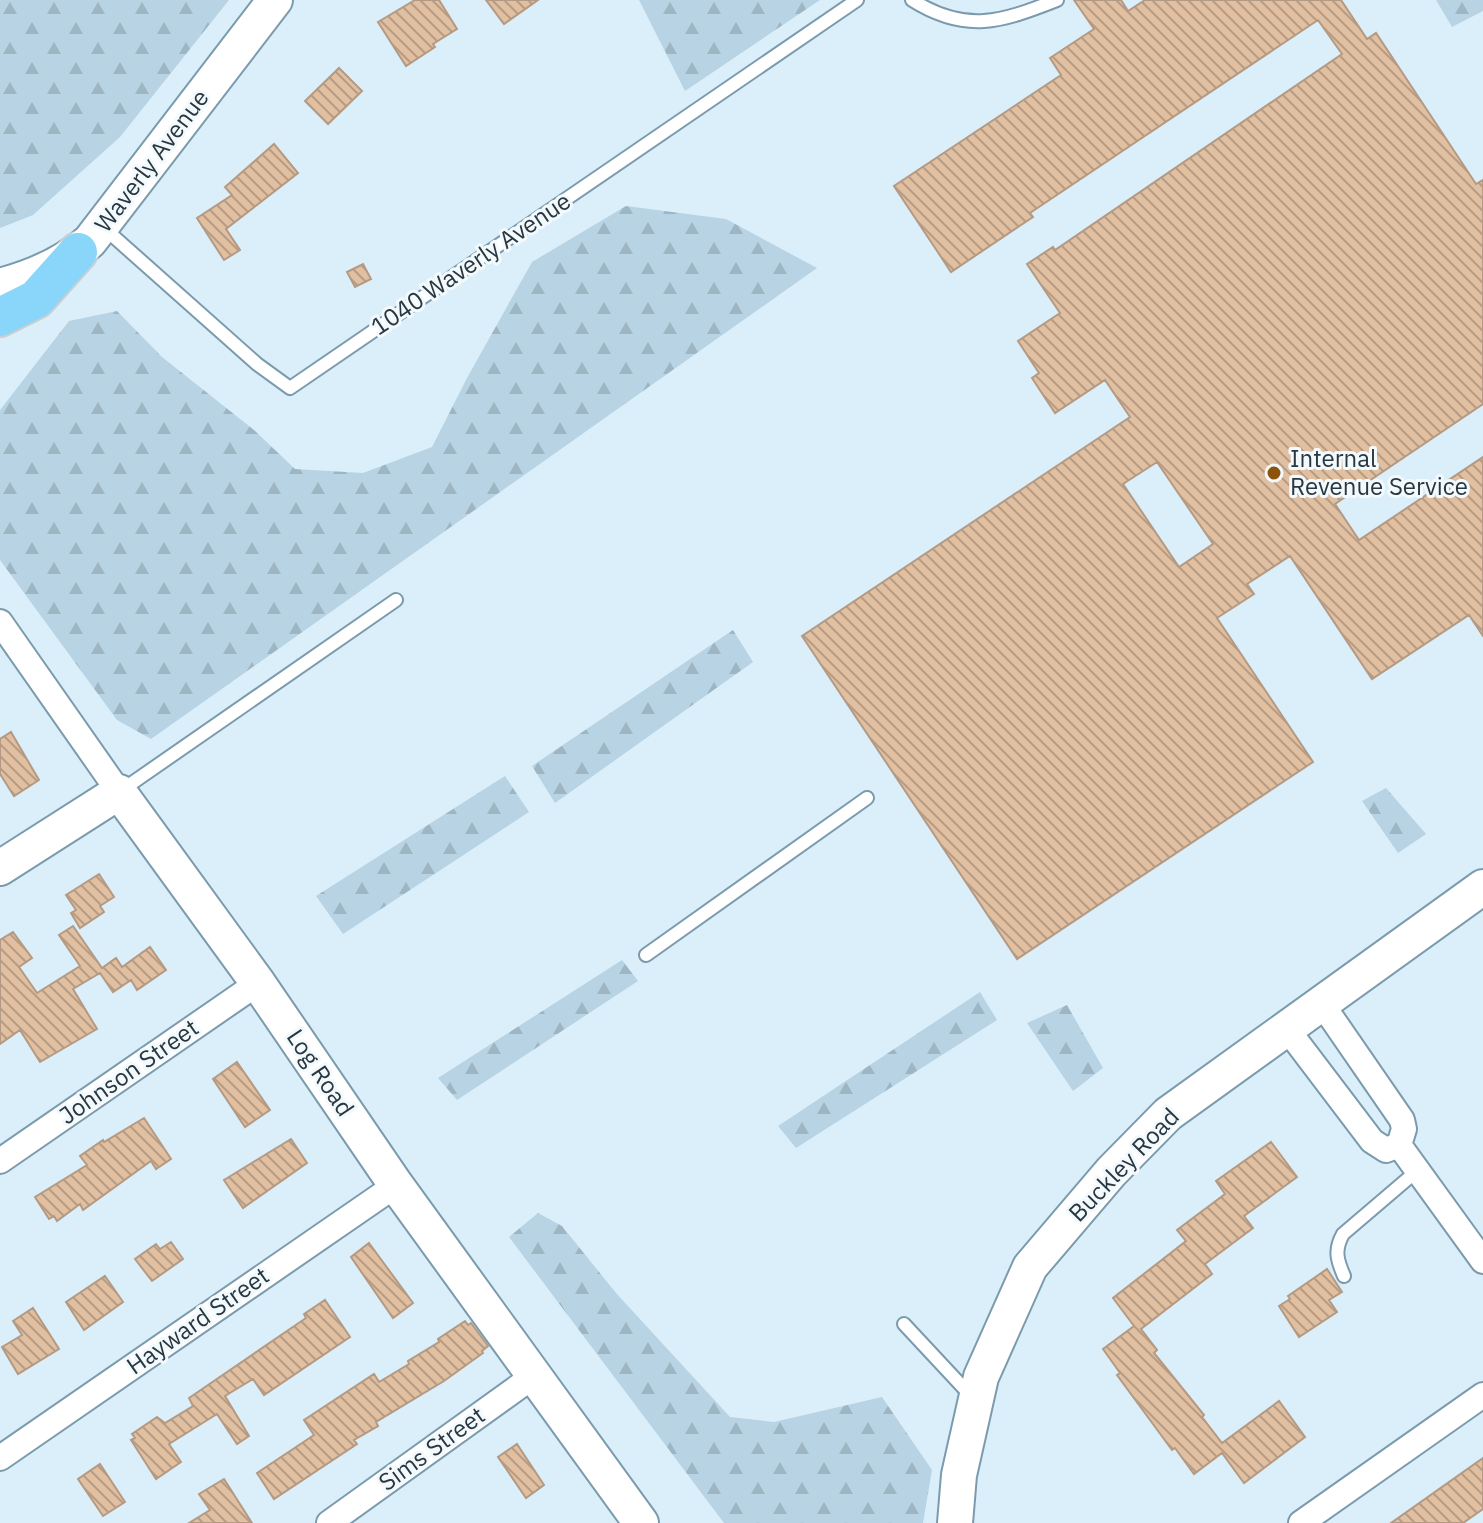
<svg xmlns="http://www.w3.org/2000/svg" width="1483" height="1523" viewBox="0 0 1483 1523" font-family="'IBM Plex Sans',sans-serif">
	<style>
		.forest { fill: url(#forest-firs) }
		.building { fill: url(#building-back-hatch); stroke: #b49a83; stroke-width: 2; fill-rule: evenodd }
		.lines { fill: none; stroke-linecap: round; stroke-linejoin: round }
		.lane-casing { stroke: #7b9bad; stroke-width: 16 }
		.street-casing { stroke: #7b9bad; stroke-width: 28 }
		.secondary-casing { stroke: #7b9bad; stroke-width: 38 }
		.primary-casing { stroke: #cccfd1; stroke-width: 42 }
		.lane { stroke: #fff; stroke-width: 12 }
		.street { stroke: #fff; stroke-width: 24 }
		.secondary { stroke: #fff; stroke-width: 34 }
		.primary { stroke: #89d6fa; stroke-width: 38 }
		.poi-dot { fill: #8d530d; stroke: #f3fafe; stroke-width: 3 }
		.labels { text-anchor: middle; stroke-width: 6; stroke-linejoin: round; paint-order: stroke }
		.street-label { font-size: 24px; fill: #2a373f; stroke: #f3fafe }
		.poi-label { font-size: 24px; fill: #2a373f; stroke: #f3fafe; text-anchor: start }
	</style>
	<defs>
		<pattern id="forest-firs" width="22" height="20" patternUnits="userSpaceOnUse" patternTransform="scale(2)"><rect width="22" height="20" fill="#b8d3e3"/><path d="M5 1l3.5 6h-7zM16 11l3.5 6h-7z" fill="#9eb6c4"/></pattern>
		<pattern id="building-back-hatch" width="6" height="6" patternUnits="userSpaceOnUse" patternTransform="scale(2)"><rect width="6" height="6" fill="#e1bfa1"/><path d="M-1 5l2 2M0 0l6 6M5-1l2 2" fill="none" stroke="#b79c85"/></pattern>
	</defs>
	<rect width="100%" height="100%" fill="#dbeffb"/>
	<path class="forest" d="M0,0H229L120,137L33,215L0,228Z
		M639,0H820L685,91Z
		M1436,0H1483V11L1452,27Z
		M626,206L726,219L817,268L151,739L117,720L0,560V410L69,321L117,311L162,357L254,430L295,469L363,473L432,447L467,378L532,262Z
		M733,630L753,662L555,803L532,766Z
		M505,776L529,812L343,934L316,896Z
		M1386,788L1426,834L1398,853L1362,801Z
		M622,960L638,981L457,1100L438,1078Z
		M980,992L997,1020L796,1148L778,1126Z
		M1067,1005L1103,1068L1073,1091L1027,1023Z
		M538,1213L562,1226L616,1293L730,1417L774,1422L882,1397L932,1470L923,1523H724L509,1237Z"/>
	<path class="building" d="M415,0H439L457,29L433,44L435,47L406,66L378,22Z
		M486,0H538L504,24Z
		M1074,0H1121L1128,11L1145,0H1341L1367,39L1376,33L1476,184L1483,180V404L1335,504L1359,540L1483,457V636L1469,615L1372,679L1290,556L1247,584L1254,594L1217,618L1313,762L1017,959L802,636L1130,417L1105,380L1055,413L1032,378L1039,373L1018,341L1060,313L1027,264L1053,247L1055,250L1342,54L1318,20L1030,213L1033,217L951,272L894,186L1061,75L1050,58L1094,29ZM1157,462L1213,544L1179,567L1123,484Z
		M339,68L362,91L328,124L305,101Z
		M274,144L298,173L226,229L240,250L224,260L197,218L232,195L225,187Z
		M363,264L371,279L355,287L347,272Z
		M11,732L39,780L14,796L0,774V739Z
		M99,874L114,897L100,906L104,912L80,928L71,913L76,910L66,895Z
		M73,926L102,968L116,958L122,967L150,947L166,970L137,990L131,980L113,992L100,973L73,989L97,1029L40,1062L20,1030L0,1044V940L13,932L32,958L19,967L37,993L80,966L59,935Z
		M237,1062L270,1110L245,1127L213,1079Z
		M144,1118L171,1159L156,1169L151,1161L83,1210L80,1204L57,1221L54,1216L49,1219L35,1197L87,1165L80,1156L103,1140L104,1142Z
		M291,1139L307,1163L243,1208L224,1180Z
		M1271,1142L1297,1177L1244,1216L1253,1228L1205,1264L1212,1274L1141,1329L1157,1350L1154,1353L1204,1415L1202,1417L1222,1443L1279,1401L1305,1437L1244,1483L1222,1453L1194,1474L1175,1448L1172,1450L1117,1375L1120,1373L1103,1349L1134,1326L1113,1298L1186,1241L1177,1230L1225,1194L1216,1181Z
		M171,1242L183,1259L152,1281L135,1259L156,1244L160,1249Z
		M369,1243L413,1303L393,1318L351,1257Z
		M1327,1269L1342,1292L1329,1300L1337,1312L1299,1337L1279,1306L1290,1299L1288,1296Z
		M105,1276L123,1302L84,1330L66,1302Z
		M325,1300L350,1337L264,1395L253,1379L225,1396L249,1436L237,1444L217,1414L169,1444L181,1462L156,1479L131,1440L135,1438L132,1434L157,1417L165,1423L193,1406L189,1398L306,1318L304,1314Z
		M33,1308L59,1349L18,1374L2,1347L22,1335L13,1321Z
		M465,1321L468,1325L471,1323L488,1346L482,1351L483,1353L444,1381L376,1422L378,1426L354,1440L357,1444L274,1499L257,1473L314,1435L304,1420L374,1374L379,1382L409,1364L408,1361L439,1342L438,1339Z
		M517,1444L544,1485L526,1498L498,1457Z
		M1483,1458V1509L1463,1523H1391Z
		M100,1464L125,1502L103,1516L78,1479Z
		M224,1479L252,1523H189L210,1510L199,1494Z"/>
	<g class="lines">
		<g class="lane-casing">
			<path id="lane" d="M912,0C966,34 1001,22 1057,0
				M104,228L257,364L290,388L857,0
				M122,790L396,600
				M646,955L867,798
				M1344,1276C1337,1260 1334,1250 1343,1234L1418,1170
				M904,1324L973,1398"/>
		</g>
		<g class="street-casing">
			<path id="street" d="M0,622L119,792
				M1287,1029L1372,1141L1386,1150L1399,1145L1404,1129L1402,1120L1322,1004
				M1399,1145L1483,1261
				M0,1161L258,983
				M0,1458L396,1185
				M329,1523L535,1375
				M1301,1523L1483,1395"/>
		</g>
		<g class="secondary-casing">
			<path id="secondary" d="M0,286C33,277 65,264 90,241L275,0
				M0,868L119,792L258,983L396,1185L641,1523
				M955,1523L959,1475L981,1377L1030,1267L1111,1172L1168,1114L1483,887"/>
		</g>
		<g class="primary-casing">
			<path id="primary" d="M0,317L36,299L78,252"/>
		</g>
		<use href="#lane" class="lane"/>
		<use href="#street" class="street"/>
		<use href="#secondary" class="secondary"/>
		<use href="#primary" class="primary"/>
	</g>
	<circle class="poi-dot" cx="1274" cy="473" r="8"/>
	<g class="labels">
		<g class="street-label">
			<text transform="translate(152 161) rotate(-53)" y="8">Waverly Avenue</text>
			<text transform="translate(471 264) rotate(-34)" y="8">1040 Waverly Avenue</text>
			<text transform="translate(129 1072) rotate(-35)" y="8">Johnson Street</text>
			<text transform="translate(320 1073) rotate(56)" y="8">Log Road</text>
			<text transform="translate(1124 1165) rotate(-46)" y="8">Buckley Road</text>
			<text transform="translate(198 1321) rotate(-35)" y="8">Hayward Street</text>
			<text transform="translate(432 1449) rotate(-36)" y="8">Sims Street</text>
		</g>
		<g class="poi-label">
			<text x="1290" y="467">Internal<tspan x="1290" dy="28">Revenue Service</tspan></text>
		</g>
	</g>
</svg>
